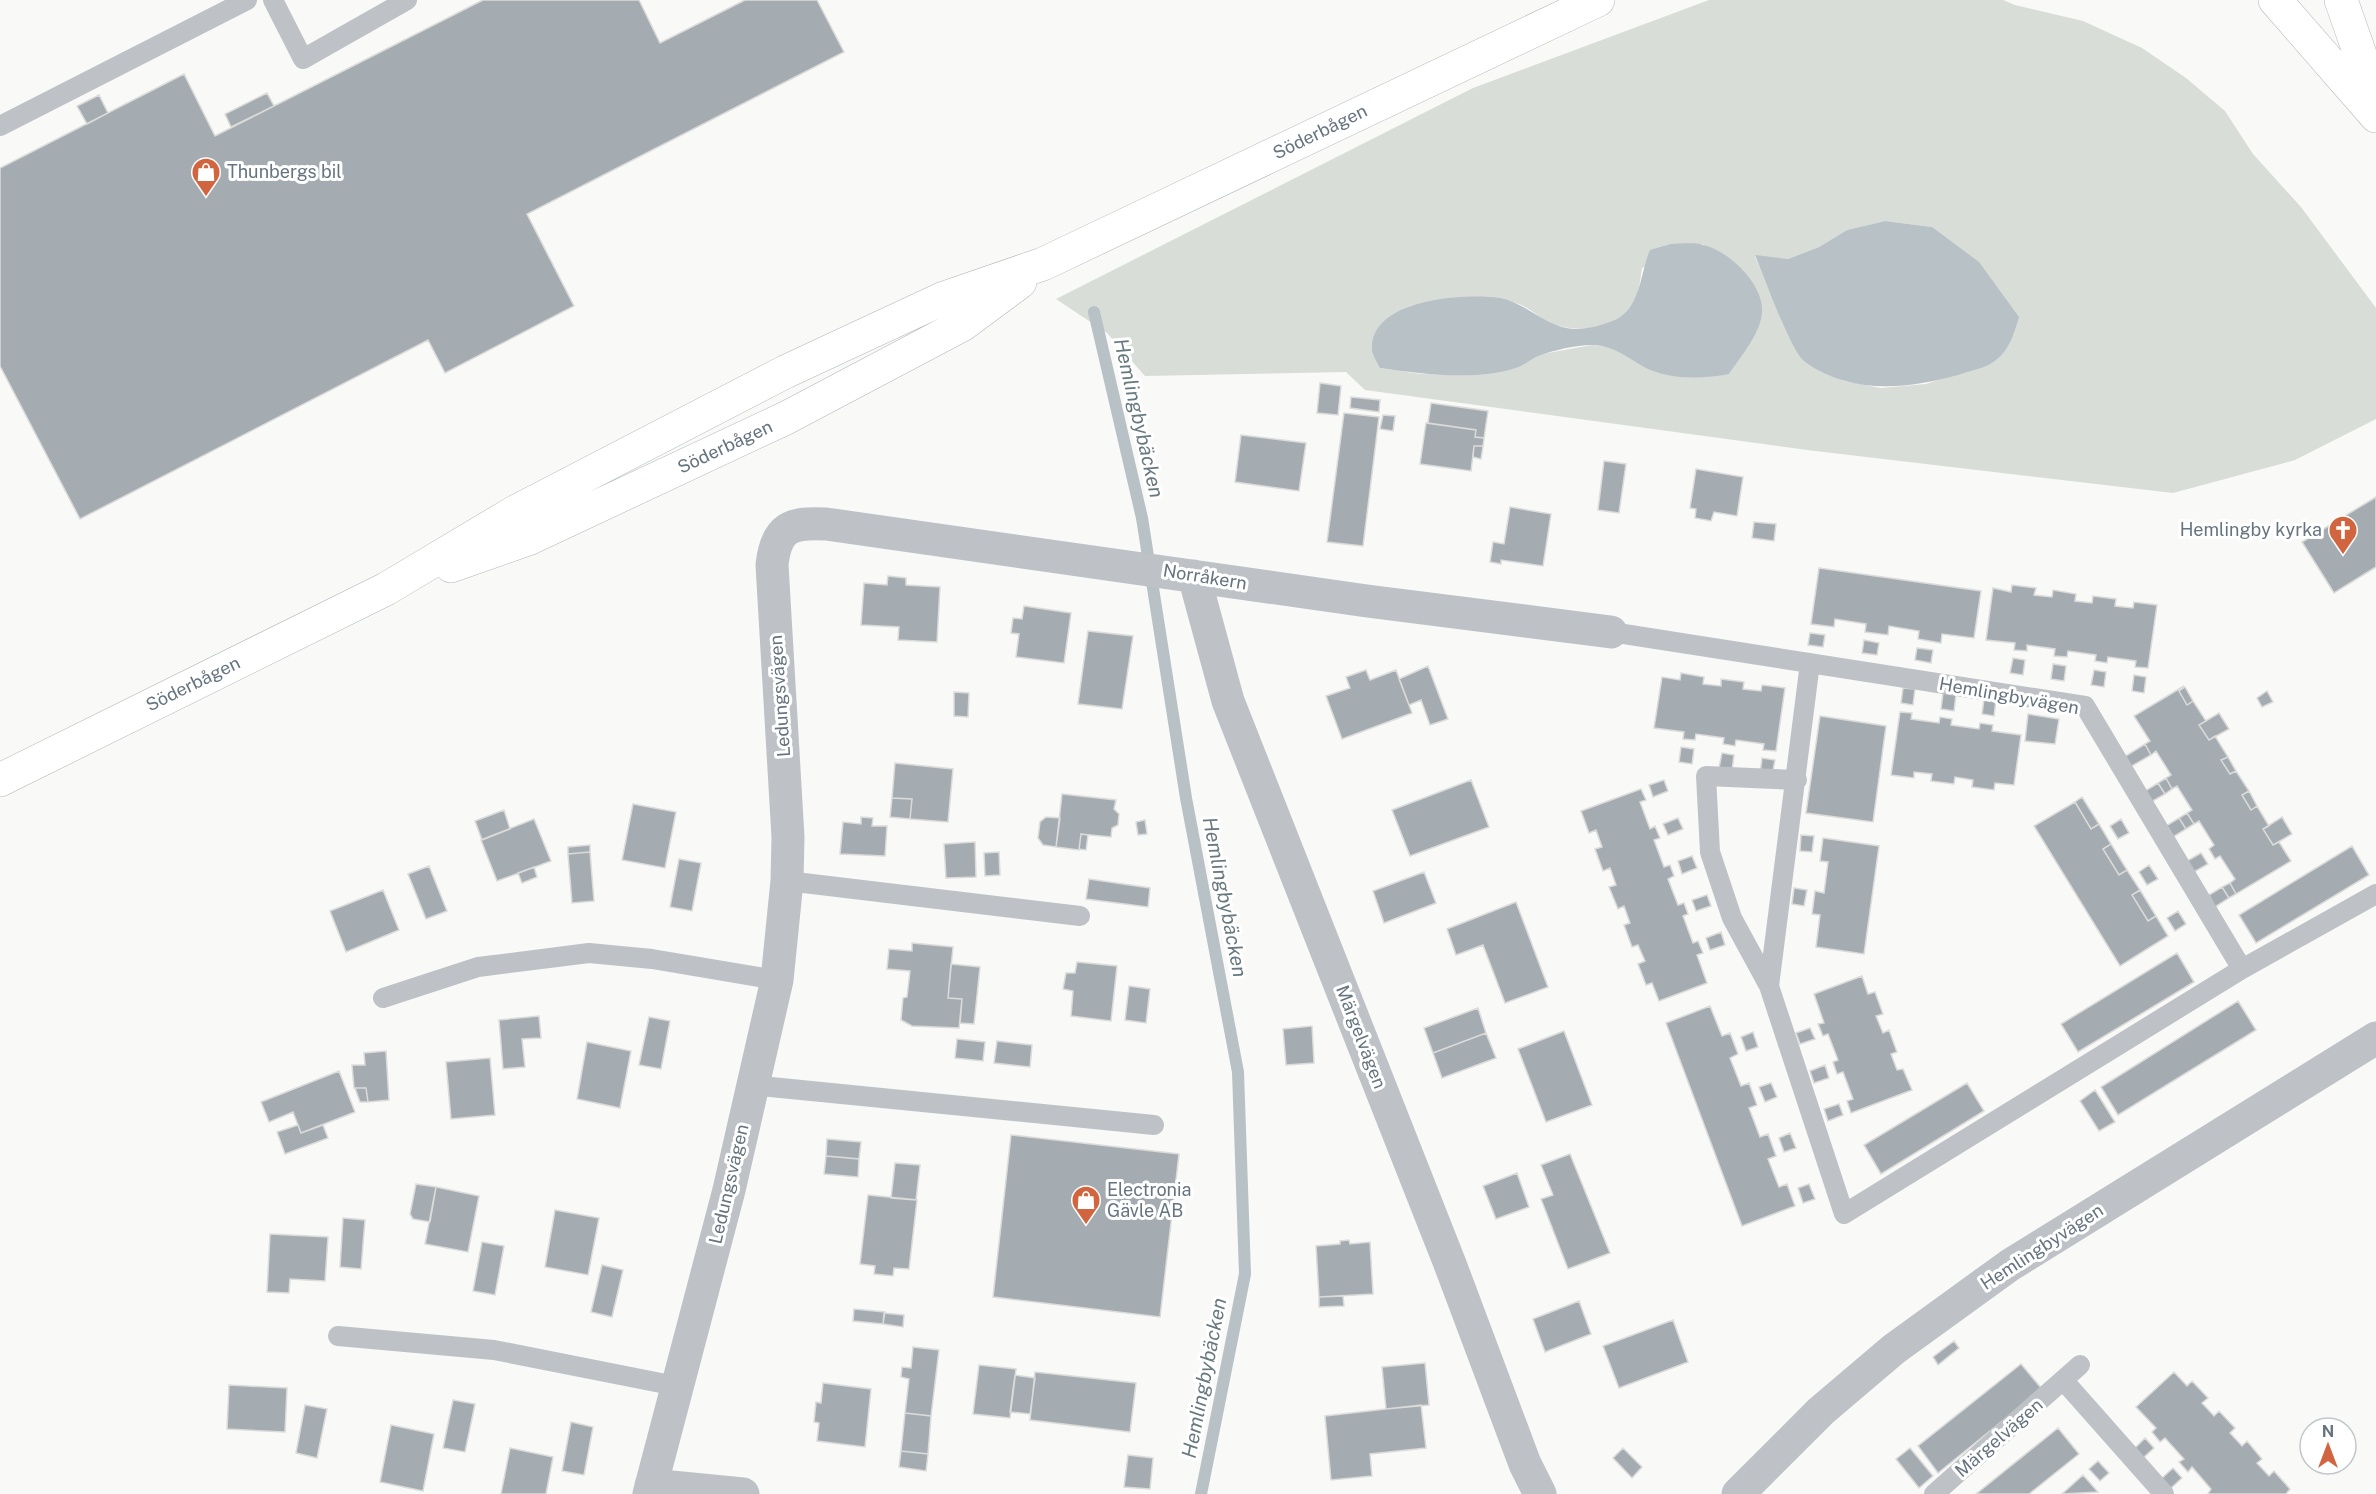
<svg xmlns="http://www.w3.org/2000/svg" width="2376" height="1494" viewBox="0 0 2376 1494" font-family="'Public Sans',sans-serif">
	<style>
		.green { fill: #d9ddd7; fill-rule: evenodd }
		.water { fill: #b8c1c6 }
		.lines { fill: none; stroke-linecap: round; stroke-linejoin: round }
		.stream { stroke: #b8c1c6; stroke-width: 12 }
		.building { fill: #a4acb2; stroke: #dbdbd9; stroke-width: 1.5 }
		.primary-casing { stroke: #b2b7bb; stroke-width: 34 }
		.service { stroke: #bec2c6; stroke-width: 20 }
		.minor { stroke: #bec2c6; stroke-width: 33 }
		.primary { stroke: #fff; stroke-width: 33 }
		.labels { text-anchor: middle; stroke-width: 6; stroke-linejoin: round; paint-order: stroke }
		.street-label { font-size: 18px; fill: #66747f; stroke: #fff }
		.poi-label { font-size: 18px; fill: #66747f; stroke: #fff; text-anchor: start }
		.water-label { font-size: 20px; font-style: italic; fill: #67787f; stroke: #fff }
	</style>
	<rect width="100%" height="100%" fill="#f9f9f7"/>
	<path class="green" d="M1709,0H2003L2015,5L2083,21L2142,48L2186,78L2225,111L2253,154L2301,207L2376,308V419L2295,460L2173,493L1807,450L1365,390L1346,372L1145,376L1107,333L1056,299L1473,88ZM1885,221L1932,227L1995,361L1926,384L1881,388L1844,381L1803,361L1782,321L1755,256L1788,259L1819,247L1847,230ZM1703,244L1758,326L1729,374L1625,354L1610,347L1592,345L1542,354L1516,368L1467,375L1421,374L1380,368L1410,306C1441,300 1488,293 1519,304C1530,308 1540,318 1550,323C1573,333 1616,330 1631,308C1639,296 1640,281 1642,268Z"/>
	<path class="water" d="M1885,221L1932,227L1979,262L2019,317C2014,333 2010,349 1996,360C1987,368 1969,371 1958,375C1906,389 1852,395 1805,362C1792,354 1763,274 1755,255L1788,259L1819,247L1847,230Z
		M1671,244C1681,244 1693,242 1703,245C1728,250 1762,283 1762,309C1763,331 1740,357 1729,374C1702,379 1669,380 1644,367C1627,357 1614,346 1594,345C1580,344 1554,350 1541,355C1532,358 1525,365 1516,368C1475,381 1421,374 1380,368C1377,362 1371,353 1372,347C1373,299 1464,293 1500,298C1527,303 1546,328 1575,329C1588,329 1603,325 1615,320C1641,308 1640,273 1650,250Z"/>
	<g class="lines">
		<path class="stream" d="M1094,312L1142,518L1186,798L1238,1072L1245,1274L1201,1494"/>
	</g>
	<path class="building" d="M483,0H639L660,43L745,0H817L844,52L527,214L574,306L445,373L428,340L80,519L0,366V168L184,74L215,136Z
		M267,93L274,106L231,127L225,114Z
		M99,95L108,113L87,124L77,106Z
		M1320,383L1341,386L1338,415L1317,413Z
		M1351,397L1380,400L1379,412L1350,408Z
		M1431,403L1488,411L1484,438L1475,437L1476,430L1428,423Z
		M1344,413L1379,417L1363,546L1327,542Z
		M1383,415L1395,416L1393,431L1380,429Z
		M1426,423L1476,430L1475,437L1484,438L1483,446H1474L1471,471L1420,464Z
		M1241,435L1306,443L1299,491L1235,482Z
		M1474,446H1483L1481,459L1473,457Z
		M1604,461L1626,464L1619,513L1598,510Z
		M1696,469L1743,477L1737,516L1714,512L1711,521L1695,518L1696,509L1690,508Z
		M2376,497V567L2334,593L2302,542Z
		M1510,507L1551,514L1543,566L1501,560V564L1490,562L1493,542L1504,544Z
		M1754,522L1776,524L1774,541L1752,538Z
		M1819,568L1981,591L1974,638L1942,634L1941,643L1918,639L1919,631L1889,626L1888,635L1865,632L1866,624L1835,619L1834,627L1811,624Z
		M888,576L906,578V585L940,587L937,642L898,640L899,627L861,625L864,583L887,585Z
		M2012,585L2036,588L2034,595L2052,597L2053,590L2076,594L2075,601L2092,603L2093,596L2116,599L2115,606L2133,608L2134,602L2157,605L2148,668L2135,667L2136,661L2108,657L2107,663L2095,661L2096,655L2068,651L2067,657L2054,656L2055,649L2027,645V651L2014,650L2015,643L1986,640L1993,588L2011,592Z
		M1024,606L1071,613L1064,663L1016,657L1019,634L1011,633L1013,618L1022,619Z
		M1088,631L1133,636L1122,709L1078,704Z
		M1810,633L1825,635L1823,647L1808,645Z
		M1864,640L1879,643L1877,655L1862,653Z
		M1917,648L1933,650L1931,663L1915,660Z
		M2013,658L2025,660L2023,675L2010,673Z
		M2053,664L2066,666L2064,681L2051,679Z
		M1428,666L1448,719L1430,725L1421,700L1409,705L1399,679Z
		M1366,670L1370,680L1396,670L1412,713L1342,739L1326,696L1350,688L1346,677Z
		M2094,670L2106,672L2104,687L2091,685Z
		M1681,673L1704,677L1703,684L1721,686V679L1744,682L1743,689L1761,691L1762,685L1785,688L1776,751L1763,750L1764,744L1736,740L1735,746L1723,744L1724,738L1696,734L1695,740L1683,739L1684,732L1654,728L1662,677L1680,680Z
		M2134,675L2146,677L2144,693L2132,691Z
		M2184,686L2179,691L2187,705L2193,701L2206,721L2199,725L2209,740L2215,736L2228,757L2221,760L2230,774L2236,771L2249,791L2242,795L2251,810L2257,806L2269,826L2263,829L2273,845L2279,842L2291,861L2236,894L2230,883L2235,879L2220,856L2215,859L2209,849L2214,845L2199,821L2194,824L2187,813L2192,810L2177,786L2172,789L2166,778L2171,775L2156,751L2151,755L2145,744L2150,741L2134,716Z
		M2185,687L2193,701L2187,705L2179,691Z
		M1903,688L1915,689L1913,705L1901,703Z
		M2267,691L2273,702L2262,707L2257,698Z
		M954,692L969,693L968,717L954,716Z
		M1943,693L1956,695L1954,711L1941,709Z
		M1984,699L1996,700L1994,716L1982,714Z
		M1900,712L1912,713L1911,719L1939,723L1940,717L1952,719L1951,725L1979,729L1980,723L1993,725L1992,731L2021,735L2014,785L1995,783L1994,790L1972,787L1973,780L1955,777L1954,784L1931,781L1932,774L1914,772V778L1891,775Z
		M2219,713L2229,729L2209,740L2199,725Z
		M2028,714L2059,719L2055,744L2025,741Z
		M1820,716L1886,726L1873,822L1806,813Z
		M2145,744L2151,755L2130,767L2124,757Z
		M1681,747L1694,749L1692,764L1679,762Z
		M1722,753L1734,755L1732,770L1719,768Z
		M2228,757L2236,771L2230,774L2221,760Z
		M1762,758L1775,760L1772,776L1760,774Z
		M895,763L953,769L948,822L910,819L912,799L892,798Z
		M2166,778L2172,789L2165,794L2158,783Z
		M1471,780L1489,827L1410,856L1392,810Z
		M1664,780L1668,791L1653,797L1649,785Z
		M2158,783L2165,794L2151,802L2145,791Z
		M1641,789L1646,800L1640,802L1650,829L1655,826L1660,838L1654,840L1664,867L1670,865L1674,876L1668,879L1678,905L1684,903L1688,914L1683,916L1693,943L1698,941L1703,953L1697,955L1707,983L1659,1001L1652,983L1646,985L1638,964L1645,961L1638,945L1632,947L1624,925L1630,923L1624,906L1618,909L1609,887L1616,885L1610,868L1603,871L1595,849L1602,847L1596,830L1589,833L1581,811Z
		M2249,791L2257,806L2251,810L2242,795Z
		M1062,794L1116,800L1114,809L1119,814L1118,825L1112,828L1111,837L1081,834L1079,850L1056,847Z
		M2082,797L2099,824L2091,829L2075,802Z
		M892,798L912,799L910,819L890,817Z
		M2075,802L2091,829L2099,824L2111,844L2103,849L2119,875L2127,870L2140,890L2132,895L2148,921L2156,916L2168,936L2120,966L2034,826Z
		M633,804L676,812L665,868L622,860Z
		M504,810L510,829L482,840L475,821Z
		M2187,813L2194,824L2186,829L2179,818Z
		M861,817L873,818L872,826H887L885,856L840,854L843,822L861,824Z
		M1046,817L1060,818L1056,847L1043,845L1038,838L1040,822Z
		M2282,817L2292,834L2273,845L2263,829Z
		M1678,818L1683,829L1668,835L1663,824Z
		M2179,818L2186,829L2173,837L2166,826Z
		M534,819L551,861L497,881L481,840Z
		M2121,819L2129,833L2118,839L2110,826Z
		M1145,820L1147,834L1138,835L1136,822Z
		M1081,834L1088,835L1086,850L1079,849Z
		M1801,835L1814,836L1812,852L1800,851Z
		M1823,838L1879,846L1864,954L1816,947L1820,915L1812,914L1815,891L1824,893L1828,862L1820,861Z
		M975,842L976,877L946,878L944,844Z
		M2111,844L2127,870L2119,875L2103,849Z
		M590,845V852L568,854V847Z
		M2352,846L2369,875L2256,943L2239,915Z
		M590,852L594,901L572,903L568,854Z
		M999,852L1000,875L985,876L984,853Z
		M2201,853L2208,864L2194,872L2187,861Z
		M1692,856L1697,868L1682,874L1678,861Z
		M679,859L701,863L692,911L670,907Z
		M2149,865L2158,879L2147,885L2139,872Z
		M429,866L447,911L426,919L408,874Z
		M534,867L537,877L522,883L518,873Z
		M1424,872L1436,903L1384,923L1373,891Z
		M1089,879L1150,888L1148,907L1086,899Z
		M2230,883L2236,894L2229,898L2222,887Z
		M2222,887L2229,898L2215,907L2209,895Z
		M1794,888L1807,890L1804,906L1792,904Z
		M383,890L399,930L346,952L330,911Z
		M2140,890L2156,916L2148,921L2132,895Z
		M1707,895L1711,906L1696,911L1692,900Z
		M1516,902L1548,987L1505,1003L1483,945L1456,955L1447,929Z
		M2178,911L2186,924L2175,931L2167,918Z
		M1721,932L1725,945L1710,950L1706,938Z
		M912,943L953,947L948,998L962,999L959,1028L912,1026L901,1020L903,998L907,997L910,971L887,969L889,949L912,951Z
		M2177,953L2194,982L2078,1052L2061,1024Z
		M1077,962L1117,966L1111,1021L1071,1016L1073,991L1063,989L1066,973H1075Z
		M951,964L980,967L974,1024L960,1023L962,999L948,998Z
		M1862,976L1868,994L1875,992L1883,1014L1876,1016L1883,1033L1889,1030L1897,1052L1891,1054L1897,1070L1903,1069L1912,1090L1851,1113L1847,1101L1853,1099L1843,1072L1837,1074L1833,1062L1838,1060L1828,1034L1823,1036L1818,1024L1824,1023L1814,994Z
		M1129,986L1150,989L1146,1023L1125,1020Z
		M2238,1001L2256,1030L2118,1115L2101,1087Z
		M1710,1006L1722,1036L1730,1033L1738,1054L1730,1058L1741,1086L1749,1083L1757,1105L1749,1108L1760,1137L1768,1134L1776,1156L1768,1159L1779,1187L1787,1184L1795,1206L1742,1226L1666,1023Z
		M1478,1008L1486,1033L1433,1053L1424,1028Z
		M539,1016L541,1038L522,1039L525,1067L503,1069L499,1020Z
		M649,1017L670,1021L661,1069L639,1065Z
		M1312,1026L1314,1063L1286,1065L1283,1029Z
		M1810,1028L1815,1039L1800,1044L1796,1033Z
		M1564,1031L1592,1105L1546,1122L1518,1049Z
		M1753,1032L1758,1047L1746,1051L1741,1037Z
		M1486,1033L1496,1058L1442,1078L1433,1053Z
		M957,1039L985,1042L983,1061L955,1058Z
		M997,1041L1032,1045L1030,1067L994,1063Z
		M587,1042L631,1051L620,1108L577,1099Z
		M386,1051L389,1100L368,1102L366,1088H354L352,1065H365L364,1053Z
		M490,1058L495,1115L451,1119L446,1062Z
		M1825,1065L1829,1078L1814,1083L1810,1071Z
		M339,1071L355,1112L301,1133L293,1112L269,1122L261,1102Z
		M1771,1083L1777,1097L1765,1102L1759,1087Z
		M1967,1083L1984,1111L1881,1174L1864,1145Z
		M355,1088H366L368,1102H360Z
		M2095,1090L2115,1122L2099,1131L2080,1101Z
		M1839,1104L1843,1115L1828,1121L1824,1109Z
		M298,1125L301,1133L323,1125L328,1138L285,1154L277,1132Z
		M1790,1133L1796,1148L1784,1152L1779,1138Z
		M1011,1135L1179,1154L1160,1317L993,1297Z
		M827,1139L861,1142L859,1159L826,1156Z
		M1570,1154L1610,1253L1568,1269L1541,1199L1553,1195L1541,1165Z
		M826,1156L859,1159L858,1177L824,1174Z
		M895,1163L920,1165L916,1200L891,1198Z
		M1517,1173L1529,1207L1496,1219L1483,1186Z
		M416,1184L436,1187L430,1222L413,1219L410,1214Z
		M1809,1184L1815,1199L1803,1203L1798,1188Z
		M436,1187L479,1196L468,1252L425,1244Z
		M868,1195L917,1200L909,1269L894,1268L893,1276L874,1274L875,1266L860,1264Z
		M555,1210L599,1218L588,1275L545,1267Z
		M343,1218L365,1220L361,1269L340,1267Z
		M270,1234L328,1237L325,1281L290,1279L289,1293L267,1292Z
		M1349,1240L1350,1244L1370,1242L1373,1294L1319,1297L1316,1246L1340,1244V1241Z
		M482,1242L504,1246L495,1295L473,1291Z
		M602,1265L623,1270L612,1317L591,1312Z
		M1343,1296L1344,1306L1319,1307V1297Z
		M1579,1301L1591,1334L1545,1352L1533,1319Z
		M854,1309L885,1312L883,1324L853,1321Z
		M884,1313L904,1315L903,1327L883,1324Z
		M1673,1320L1688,1362L1619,1388L1603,1346Z
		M1954,1341L1959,1348L1938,1365L1933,1357Z
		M913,1347L939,1350L931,1416L905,1413L909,1379L901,1377L902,1367L911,1368Z
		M1425,1363L1429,1405L1386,1409L1382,1367Z
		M2021,1364L2042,1389L1938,1473L1918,1446Z
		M979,1365L1016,1369L1010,1418L973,1414Z
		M1035,1372L1136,1383L1130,1432L1030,1420Z
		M2174,1372L2187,1386L2192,1381L2208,1398L2202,1403L2214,1416L2219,1411L2235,1428L2230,1433L2242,1446L2247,1441L2262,1459L2257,1463L2269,1476L2274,1471L2290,1489L2286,1494H2208L2211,1489L2192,1467L2188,1472L2179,1462L2184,1459L2165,1438L2160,1442L2152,1432L2156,1428L2136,1407Z
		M1015,1375L1035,1378L1030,1414L1010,1412Z
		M823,1383L871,1389L865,1447L817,1441L819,1423L814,1422L816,1402L821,1403Z
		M229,1385L287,1388L285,1432L227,1429Z
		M453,1400L475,1404L465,1452L443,1448Z
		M305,1405L327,1409L317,1458L296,1453Z
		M1421,1405L1426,1448L1370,1454L1372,1476L1331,1480L1325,1416Z
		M905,1413L931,1416L928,1454L901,1451Z
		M571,1422L593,1427L584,1475L562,1471Z
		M391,1425L434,1434L423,1491L380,1482Z
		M2058,1428L2079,1454L2029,1494H1976Z
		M2145,1438L2154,1448L2142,1459L2134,1449Z
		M510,1448L553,1457L546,1494H501Z
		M1623,1448L1642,1467L1632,1478L1613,1458Z
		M1910,1448L1933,1476L1919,1488L1896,1459Z
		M901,1451L928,1454L926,1471L899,1467Z
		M1128,1455L1153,1458L1150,1489L1124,1487Z
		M2098,1461L2109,1473L2100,1481L2089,1469Z
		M2173,1468L2182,1478L2170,1489L2161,1479Z
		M2083,1475L2098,1492L2062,1494Z"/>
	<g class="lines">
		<g class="primary-casing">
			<path id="primary" d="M2275,0L2376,116
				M2341,0L2376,100
				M451,566L528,539L786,418L962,325L1020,282
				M0,780L386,589L515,512L785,372L944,298L1043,264L1598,0"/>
		</g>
		<path class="service" d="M273,0L303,59L407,0
			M0,126L247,0
			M1611,632L2085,706L2242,969
			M1810,663L1769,986L1844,1214L2242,969L2376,894
			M787,881L1080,916
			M1769,986L1732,918L1710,852L1706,776L1797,780
			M383,998L478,967L589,953L652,959L777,980
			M751,1085L1154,1125
			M338,1336L494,1350L676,1386
			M2064,1381L2164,1494
			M1934,1494L2080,1365"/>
		<path class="minor" d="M1194,576L1228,701L1450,1264L1525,1464L1540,1494
			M651,1485L743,1494
			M649,1494L729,1190L777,980L787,881L788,837L772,565C776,527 791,522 826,524L1367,601L1611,632
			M1738,1494L1821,1411L1894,1349L2010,1265L2376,1038"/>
		<use href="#primary" class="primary"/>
	</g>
	<defs>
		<g id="shop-pin" transform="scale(1.5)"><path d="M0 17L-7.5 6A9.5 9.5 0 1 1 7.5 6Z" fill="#d1653f" stroke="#fff"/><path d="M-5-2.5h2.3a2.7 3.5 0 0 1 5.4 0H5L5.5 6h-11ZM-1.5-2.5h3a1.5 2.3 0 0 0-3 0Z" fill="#fff"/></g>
		<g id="church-pin" transform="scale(1.5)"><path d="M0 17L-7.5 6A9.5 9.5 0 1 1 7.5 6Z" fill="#d1653f" stroke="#fff"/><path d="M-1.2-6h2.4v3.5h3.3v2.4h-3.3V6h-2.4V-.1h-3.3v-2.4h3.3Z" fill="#fff"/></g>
	</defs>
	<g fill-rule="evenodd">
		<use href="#shop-pin" x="206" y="172"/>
		<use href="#church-pin" x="2343" y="530"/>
		<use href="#shop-pin" x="1086" y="1200"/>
	</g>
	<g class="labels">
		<g class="street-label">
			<text transform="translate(1320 132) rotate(-26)" y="6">Söderbågen</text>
			<text transform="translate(725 447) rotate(-25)" y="6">Söderbågen</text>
			<text transform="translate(1205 577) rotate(9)" y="6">Norråkern</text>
			<text transform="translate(193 684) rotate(-26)" y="6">Söderbågen</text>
			<text transform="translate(780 696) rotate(-94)" y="6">Ledungsvägen</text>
			<text transform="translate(2009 696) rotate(10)" y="6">Hemlingbyvägen</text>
			<text transform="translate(1361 1037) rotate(69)" y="6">Märgelvägen</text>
			<text transform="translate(729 1184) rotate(-77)" y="6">Ledungsvägen</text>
			<text transform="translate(2042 1247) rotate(-33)" y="6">Hemlingbyvägen</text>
			<text transform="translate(1999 1438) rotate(-41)" y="6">Märgelvägen</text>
		</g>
		<g class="poi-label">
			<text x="227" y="178">Thunbergs bil</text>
			<text x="2322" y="536" text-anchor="end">Hemlingby kyrka</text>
			<text x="1107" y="1196">Electronia<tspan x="1107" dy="21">Gävle AB</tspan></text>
		</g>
		<g class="water-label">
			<text transform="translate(1139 418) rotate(77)" y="7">Hemlingbybäcken</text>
			<text transform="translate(1225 897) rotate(79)" y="7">Hemlingbybäcken</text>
			<text transform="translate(1204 1378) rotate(-79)" y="7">Hemlingbybäcken</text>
		</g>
	</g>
	<g transform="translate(2328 1446)"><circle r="28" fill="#ffffff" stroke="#c2c7cc" stroke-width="1.5"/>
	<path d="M0-4.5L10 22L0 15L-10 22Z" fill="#d1653f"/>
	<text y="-9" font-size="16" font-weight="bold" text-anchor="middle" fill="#66747f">N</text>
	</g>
</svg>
